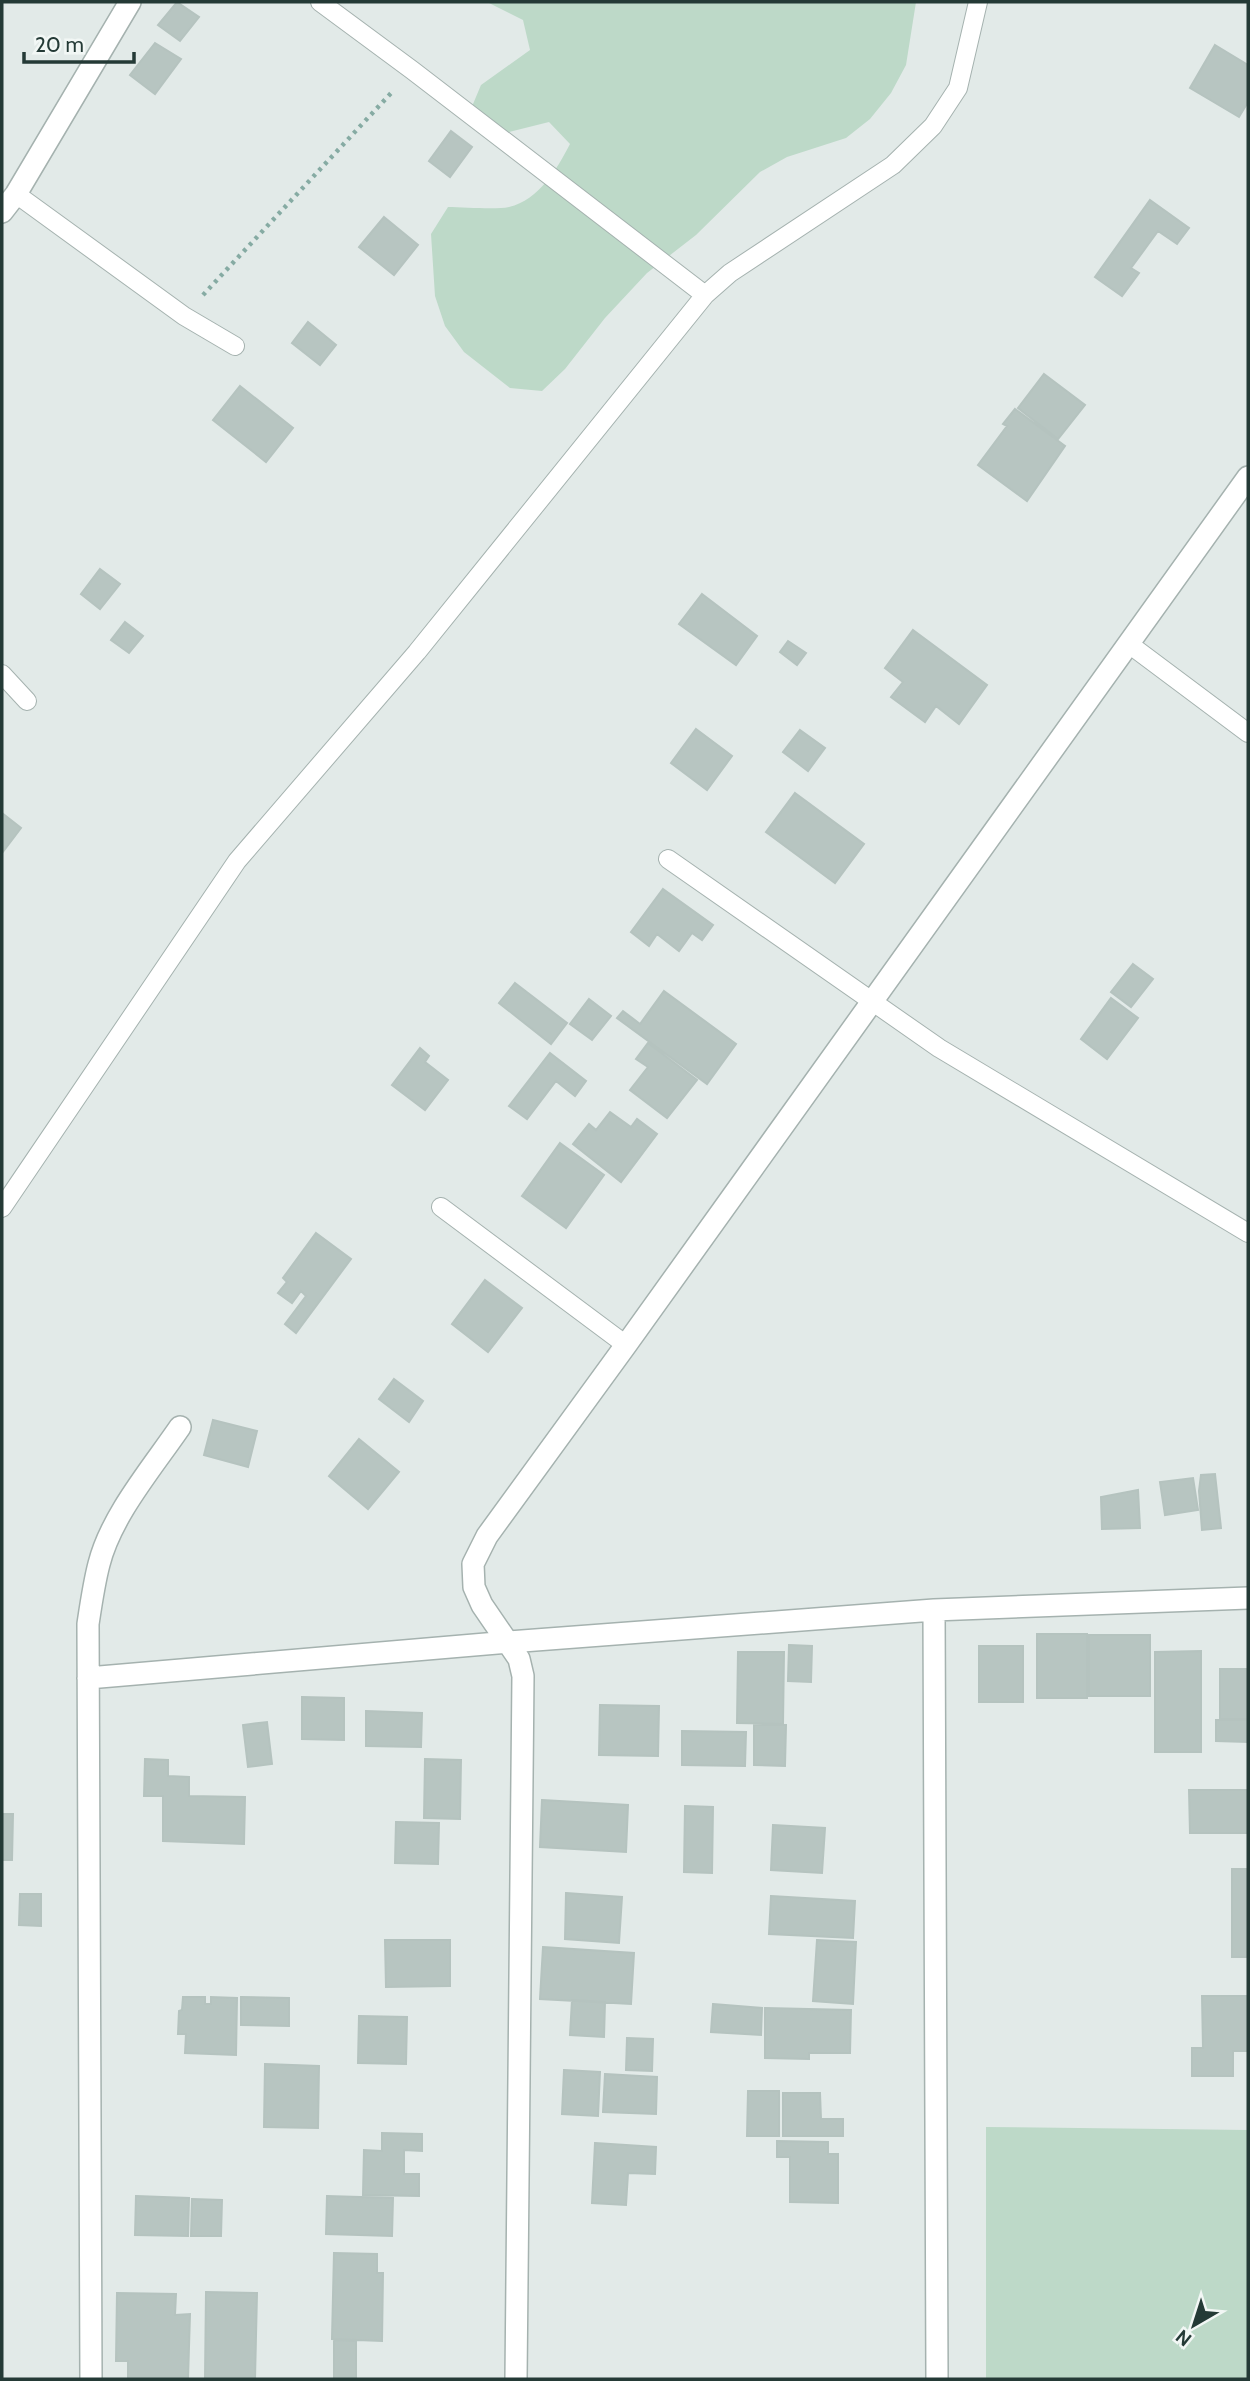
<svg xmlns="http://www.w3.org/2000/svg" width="1250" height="2381" viewBox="0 0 1250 2381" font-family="Cabin,sans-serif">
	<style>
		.green { fill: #bdd9c8 }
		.building { fill: #b7c5c1; stroke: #b5c3bf; stroke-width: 2 }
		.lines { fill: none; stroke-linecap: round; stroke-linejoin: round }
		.service-casing { stroke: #a5b2af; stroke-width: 20 }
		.minor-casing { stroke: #a5b2af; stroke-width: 24 }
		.path { stroke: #86aba3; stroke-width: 4.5; stroke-dasharray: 3.5 5; stroke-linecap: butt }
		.service { stroke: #fff; stroke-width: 18 }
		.minor { stroke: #fff; stroke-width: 21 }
	</style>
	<rect width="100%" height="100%" fill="#e2eae8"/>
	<path class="green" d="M487,2H916L906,65L891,93L870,119L846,138L787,157L760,172L696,235L647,273L605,318L565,369L542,391L510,388L464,352L445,326L435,296L431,234L448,207C464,207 495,210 509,207C539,200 557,169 570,144L549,122L489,137L468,116L481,85L530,50L523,20Z
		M986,2127L1248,2130V2379H986Z"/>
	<path class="building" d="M177,2L199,17L180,41L158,25Z
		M155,43L181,59L155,94L130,75Z
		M1215,45L1248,65V102L1239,117L1190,88Z
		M451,131L472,147L450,177L429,161Z
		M1150,200L1189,228L1177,244L1158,231L1131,268L1139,273L1122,296L1095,277Z
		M384,217L418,245L394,275L359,247Z
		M308,322L336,345L320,365L292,343Z
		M1044,374L1085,405L1058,439L1018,408Z
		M240,386L293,428L266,462L213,420Z
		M1015,409L1065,446L1027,501L978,465L1007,426L1003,424Z
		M100,569L120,584L100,609L81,594Z
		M702,594L757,636L736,665L679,624Z
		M125,622L143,636L129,653L111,640Z
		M913,630L987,685L959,724L936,706L925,722L891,697L903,682L885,668Z
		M788,641L806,653L797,665L780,652Z
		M696,729L732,756L707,790L671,763Z
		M800,730L825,748L808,771L783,752Z
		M795,793L864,844L835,883L766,832Z
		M2,813L21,828L2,853Z
		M663,889L713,925L702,940L692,933L679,951L657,934L649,946L631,932Z
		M1133,964L1153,979L1131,1007L1111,992Z
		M515,983L567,1023L551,1044L499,1003Z
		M664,991L736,1044L707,1084L617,1018L623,1011L640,1024Z
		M1111,998L1138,1018L1107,1059L1081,1039Z
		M589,999L611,1016L592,1040L570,1024Z
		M648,1043L697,1080L667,1118L630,1090L648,1067L636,1059Z
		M420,1048L429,1056L425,1062L448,1080L425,1110L392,1085Z
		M550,1053L586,1081L575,1096L556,1081L527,1119L509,1106Z
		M610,1112L631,1127L637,1119L657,1134L621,1182L573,1144L589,1124L596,1130Z
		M560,1143L604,1175L566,1228L522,1196Z
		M316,1233L351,1259L296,1333L285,1324L306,1296L301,1291L292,1303L278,1293L287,1282L283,1278Z
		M485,1280L522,1308L488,1352L452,1324Z
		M394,1379L423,1401L409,1422L379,1399Z
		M213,1420L257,1431L248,1467L204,1455Z
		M359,1439L399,1472L368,1509L329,1476Z
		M1215,1474L1221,1528L1202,1530L1199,1491L1201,1475Z
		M1193,1478L1198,1510L1165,1515L1160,1482Z
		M1138,1490L1140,1528L1102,1529L1101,1497Z
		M1037,1634H1087V1698H1037Z
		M1089,1635H1150V1696H1089Z
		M789,1645L812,1646L811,1682L788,1681Z
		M979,1646H1023V1702H979Z
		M1201,1651V1752H1155V1652Z
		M738,1652H784L783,1724L737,1723Z
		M1220,1669H1248V1719H1220Z
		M302,1697L344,1698V1740L302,1739Z
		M600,1705L659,1706L658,1756L599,1755Z
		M366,1711L422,1713L421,1747L366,1746Z
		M1216,1720H1248V1742L1216,1741Z
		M267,1722L272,1764L248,1767L243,1725Z
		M754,1725H786L785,1766L754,1765Z
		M682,1731L746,1732L745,1766L682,1765Z
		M145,1759L168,1760V1776L189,1777V1796L245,1797L244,1844L163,1841V1796H144Z
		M425,1759L461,1760L460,1819L424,1818Z
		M1189,1790H1248V1833H1190Z
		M542,1800L628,1805L626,1852L540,1847Z
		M685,1806L713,1807L712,1873L684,1872Z
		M2,1814H13L12,1860H2Z
		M396,1822L439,1823L438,1864L395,1863Z
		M773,1825L825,1828L822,1873L771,1870Z
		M1232,1869H1248V1957H1232Z
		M566,1893L622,1897L619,1943L565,1939Z
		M20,1894H41V1926L19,1925Z
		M771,1896L855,1901L853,1938L769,1934Z
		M385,1940H450V1986L386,1987Z
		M817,1940L856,1942L853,2004L813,2001Z
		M543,1947L634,1953L631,2004L540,1999Z
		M1202,1996H1248V2051H1233V2076H1192V2048H1203Z
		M183,1997H205V2004H211V1997L237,1998L236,2055L185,2053L186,2034H178L179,2011L182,2010Z
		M241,1997L289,1998V2026L241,2025Z
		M572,2000L605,2002L604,2037L570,2035Z
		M713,2004L762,2008L761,2035L711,2032Z
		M765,2008L851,2010L850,2053H809V2059L765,2058Z
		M359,2016L407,2017L406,2064L358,2063Z
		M627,2038L653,2039L652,2071L626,2070Z
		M265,2064L319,2066L318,2128L264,2127Z
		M564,2070L600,2072L598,2116L562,2114Z
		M605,2074L657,2077L656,2114L603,2112Z
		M748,2091H779V2136H747Z
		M783,2093H820L821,2119H843V2136H783Z
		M382,2133L422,2134V2151L404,2150V2174H419V2196L363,2195L364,2150L382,2151Z
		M777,2141L828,2142V2154H838V2203L790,2202V2157H777Z
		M595,2143L656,2147L655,2174L628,2173L626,2205L592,2203Z
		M136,2196L189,2198L188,2236L135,2235Z
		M327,2196L393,2198L392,2236L326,2234Z
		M192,2199L222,2200L221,2236H191Z
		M334,2253L377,2254V2273H383L382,2341L332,2339Z
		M206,2292L257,2293L255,2379H205Z
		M117,2293L176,2294L175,2315L190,2314L188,2379H128V2361H116Z
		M334,2340L356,2341V2379H334Z"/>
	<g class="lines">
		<g class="service-casing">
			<path id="service" d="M320,2L412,70L705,295
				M16,194L184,316L235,346
				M1129,644L1248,733
				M2,674L27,701
				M668,859L939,1048L1248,1233
				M441,1207L626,1345
				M2,1208L237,861L417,652L705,295L730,273L893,165L933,126L958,88L978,2"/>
		</g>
		<g class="minor-casing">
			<path id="minor" d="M2,212L16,194L130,2
				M934,1610L937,2379
				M88,1678L509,1642L934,1610L1248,1598
				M91,2379L88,1624C91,1604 94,1583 99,1564C111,1516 152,1468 180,1427
				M516,2379L523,1676L519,1659L482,1605L474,1587L473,1564L487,1536L626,1345L1248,477"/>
		</g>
		<path class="path" d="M203,295L393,91"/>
		<use href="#service" class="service"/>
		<use href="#minor" class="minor"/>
	</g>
	<rect width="1250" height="2381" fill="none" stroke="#243a36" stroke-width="7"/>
	<g transform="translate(1194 2325) rotate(219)" stroke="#f2f7f5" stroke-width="5" paint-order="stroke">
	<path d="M0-5L12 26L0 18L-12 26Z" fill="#243a36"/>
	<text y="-10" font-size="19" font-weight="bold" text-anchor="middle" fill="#243a36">N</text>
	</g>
	<path d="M24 52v10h110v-10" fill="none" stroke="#243a36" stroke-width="3.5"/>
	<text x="35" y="52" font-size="21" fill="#243a36" stroke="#f2f7f5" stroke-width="5" paint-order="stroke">20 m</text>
</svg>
